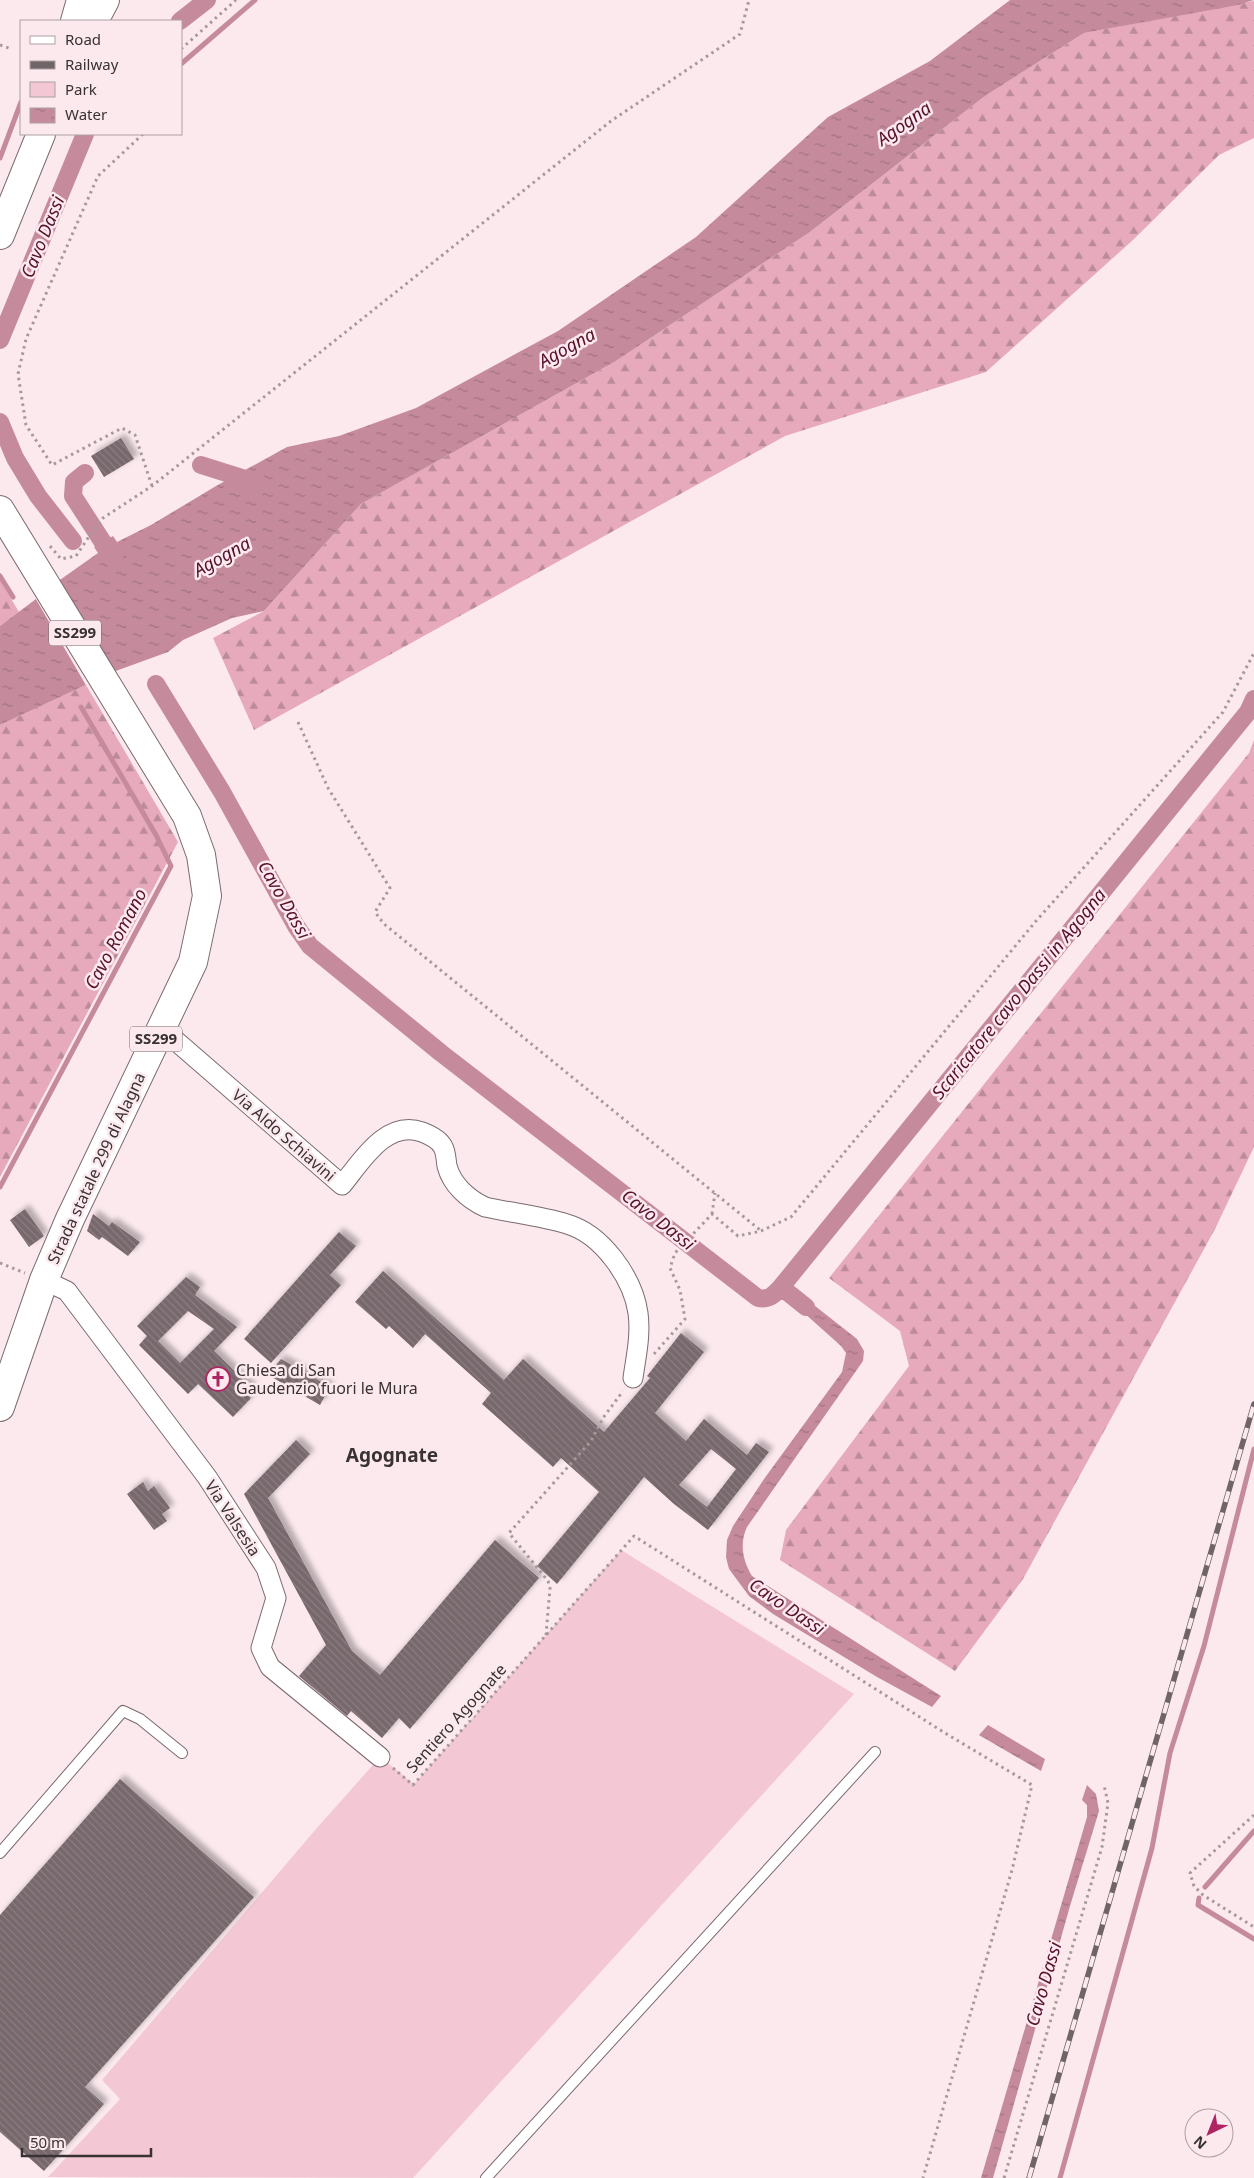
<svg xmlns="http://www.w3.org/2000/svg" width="1254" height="2178" viewBox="0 0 1254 2178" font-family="'Noto Sans',sans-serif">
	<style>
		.green { fill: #f3c8d4 }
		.forest { fill: url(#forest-firs) }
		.water { fill: url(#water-ripples) }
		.pier { fill: #fbe9ee }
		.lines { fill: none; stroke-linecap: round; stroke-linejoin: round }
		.stream { stroke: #c58b9d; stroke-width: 5 }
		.canal { stroke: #c58b9d; stroke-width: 18 }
		.building { fill: url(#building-back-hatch); fill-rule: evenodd; filter: url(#shadow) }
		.lane-casing { stroke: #7a6b6f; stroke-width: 12 }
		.street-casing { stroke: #7a6b6f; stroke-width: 21 }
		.primary-casing { stroke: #7a6b6f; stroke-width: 30 }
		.path { stroke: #a6999c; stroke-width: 3; stroke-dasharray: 2.5 4; stroke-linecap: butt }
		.lane { stroke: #fff; stroke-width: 10 }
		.street { stroke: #fff; stroke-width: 19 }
		.primary { stroke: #fff; stroke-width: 28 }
		.rail-casing { stroke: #6f6568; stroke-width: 5.5 }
		.rail { stroke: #fbe9ee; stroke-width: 4; stroke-dasharray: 11; stroke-linecap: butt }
		.labels { text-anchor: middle; stroke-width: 5; stroke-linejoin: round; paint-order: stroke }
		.shield { fill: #fbe9ee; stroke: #73696c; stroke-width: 1 }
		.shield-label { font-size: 15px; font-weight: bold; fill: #393234 }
		.street-label { font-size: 16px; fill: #393234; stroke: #fbe9ee }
		.poi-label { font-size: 16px; fill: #393234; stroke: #fbe9ee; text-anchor: start }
		.water-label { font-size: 18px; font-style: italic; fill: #57112f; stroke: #fbe9ee }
		.quarter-label { font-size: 19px; font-weight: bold; fill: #393234; stroke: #fbe9ee }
	</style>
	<defs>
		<pattern id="forest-firs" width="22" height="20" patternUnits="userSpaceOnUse" patternTransform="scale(1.25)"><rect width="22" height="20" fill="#e7aabd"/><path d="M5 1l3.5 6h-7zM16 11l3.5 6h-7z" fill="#bc8b9a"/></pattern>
		<pattern id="water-ripples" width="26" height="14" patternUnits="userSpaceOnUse" patternTransform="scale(1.25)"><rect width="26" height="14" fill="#c58b9d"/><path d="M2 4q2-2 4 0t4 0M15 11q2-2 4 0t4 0" fill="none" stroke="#a17281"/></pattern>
		<pattern id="building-back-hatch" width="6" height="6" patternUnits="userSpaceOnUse" patternTransform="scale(1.25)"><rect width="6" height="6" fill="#77676c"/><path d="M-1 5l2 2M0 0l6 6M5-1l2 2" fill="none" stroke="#8a7e82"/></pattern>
		<filter id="shadow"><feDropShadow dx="4.5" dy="-4.5" stdDeviation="2.5" flood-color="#0004"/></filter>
	</defs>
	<rect width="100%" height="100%" fill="#fbe9ee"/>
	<path class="green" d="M621,1550L854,1694L413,2178L48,2177L120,2099L102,2080L316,1829L380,1757L414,1784Z"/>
	<path class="forest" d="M1254,1V138L1219,155L1133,240L986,372L785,436L254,730L213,638L264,611L361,504L616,361L810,232L985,96L1084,33Z
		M0,580L19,612L0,626Z
		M86,685L178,842L0,1177V725Z
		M1254,740V1147L1215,1229L1023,1579L955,1671L780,1560L786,1530L909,1366L900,1331L829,1278L1249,753Z"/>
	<path class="water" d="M1010,0H1254L1238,5L1084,33L985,96L810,232L616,361L361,504L264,611L232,618L183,640L168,652L113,672L57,582L98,553L94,547L113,536L117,542L151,525L216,486L287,447L339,436L416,408L558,331L696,237L828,117L930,61Z
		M36,599L86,685L0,725V626Z
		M791,1287L857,1339L864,1351L863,1361L747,1527C739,1544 743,1561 752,1576L941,1696L932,1707L877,1677L773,1614L749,1596L729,1569L726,1557L727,1540L733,1526L764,1479L842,1372L846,1353L841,1346L784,1295Z
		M988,1725L1045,1759L1041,1771L979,1735Z
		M1087,1785L1096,1794L1099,1811L1070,1906L993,2178H981L1087,1817V1805L1082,1800Z"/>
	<path class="pier" d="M38,597L89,683L86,685L36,599Z"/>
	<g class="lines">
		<path class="stream" d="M181,64L255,0
			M0,158L21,102
			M0,576L13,597
			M0,1187L171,866L156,835L81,707
			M1205,1887L1254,1831
			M1199,1898L1198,1905L1254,1939
			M1060,2178L1152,1848L1170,1753L1204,1646L1254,1449"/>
		<path class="canal" d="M180,21L207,0
			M0,340L85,134
			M0,422L15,458L38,496L73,541
			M201,465L258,483
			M85,473L74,482L73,496L115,561
			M156,684L222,792L296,926L310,946L441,1053L758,1298C769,1300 774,1295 781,1287L806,1307
			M781,1287L1248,712L1254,699"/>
	</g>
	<path class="building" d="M121,438L134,459L104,477L91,456Z
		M25,1209L44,1236L29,1247L10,1220Z
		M93,1214L109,1226L112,1222L140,1242L128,1256L102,1237L99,1240L87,1231Z
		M339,1232L356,1246L330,1275L341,1285L271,1363L244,1339Z
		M383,1271L504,1380L523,1359L604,1432L650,1378L647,1376L681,1333L704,1352L655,1413L686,1441L704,1419L747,1455L756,1443L769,1452L708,1530L674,1504L644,1477L557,1584L537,1566L599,1492L561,1458L553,1467L482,1404L491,1393L425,1334L413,1348L389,1326L386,1329L355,1302ZM711,1449L736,1469L707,1507L679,1485Z
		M186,1277L200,1287L195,1295L237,1327L214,1351L253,1389L248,1395L251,1398L233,1417L198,1384L188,1394L139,1345L147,1336L137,1326ZM188,1311L214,1329L180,1363L158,1341Z
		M281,1359L330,1387L320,1405L268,1375Z
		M296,1440L310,1454L268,1498L352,1651L380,1675L495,1540L539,1578L410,1729L399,1718L382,1738L351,1711L347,1716L299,1676L326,1645L244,1494Z
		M143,1482L148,1491L154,1486L170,1508L162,1514L167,1521L154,1530L127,1494Z
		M120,1779L254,1897L85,2087L104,2104L44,2171L0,2132V1915Z"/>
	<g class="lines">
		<g class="lane-casing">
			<path id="lane" d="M0,1853L123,1711L140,1719L182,1753
				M486,2178L875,1752"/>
		</g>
		<g class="street-casing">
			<path id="street" d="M161,1028L342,1185C361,1162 386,1119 422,1132C430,1135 439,1139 443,1147C446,1152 446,1160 447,1166C452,1185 468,1199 485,1207C512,1213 541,1216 567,1224C602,1234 633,1278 638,1313C641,1335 636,1357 633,1378
				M44,1280L67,1291L207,1477L266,1568L276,1598L261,1648L270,1667L380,1757"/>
		</g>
		<g class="primary-casing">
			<path id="primary" d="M75,21L81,0
				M94,21L105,0
				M0,235L41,134
				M0,510L187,816L201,855L207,896L193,962L70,1219L44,1280L0,1407"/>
		</g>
		<path class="path" d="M0,45L12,49
			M181,49L236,0
			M143,134L98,176L26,339L18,374L26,425L52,465L122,428L135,435L152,486
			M50,546L61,559L76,556L88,538L103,518L152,486L611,121L740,34L749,0
			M298,722L328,788L390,888L375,912L384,924L760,1230
			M712,1214L715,1193
			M0,1263L25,1273
			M654,1354L685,1319L680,1290L670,1268L675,1253L712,1214L738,1236L761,1231L791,1217L1036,921L1223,712L1254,653
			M546,1635L550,1588L548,1581L509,1533L591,1441L603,1418L623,1391
			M393,1768L413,1785L634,1536L945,1733L1032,1785L1012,1870L923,2178
			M1254,1815L1190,1873L1194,1886L1203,1895L1254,1927
			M1004,2178L1102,1847L1108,1803L1104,1785"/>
		<use href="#lane" class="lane"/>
		<use href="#street" class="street"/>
		<use href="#primary" class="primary"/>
		<g class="rail-casing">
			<path id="rail" d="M1029,2178L1254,1404"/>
		</g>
		<use href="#rail" class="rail"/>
	</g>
	<defs>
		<g id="church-ring" transform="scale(1.25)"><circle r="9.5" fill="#fbe9ee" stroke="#af2463" stroke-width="1.5"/><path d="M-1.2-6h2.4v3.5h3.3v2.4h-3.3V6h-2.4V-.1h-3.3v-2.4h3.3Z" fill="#af2463"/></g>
	</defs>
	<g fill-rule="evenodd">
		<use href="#church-ring" x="218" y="1379"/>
	</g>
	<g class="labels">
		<g class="shield">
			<rect x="49" y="620.5" width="52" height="25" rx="4"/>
			<rect x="130" y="1026.5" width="52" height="25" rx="4"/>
		</g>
		<g class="shield-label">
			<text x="75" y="638">SS299</text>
			<text x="156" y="1044">SS299</text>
		</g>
		<g class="street-label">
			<text transform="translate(284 1135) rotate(41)" y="6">Via Aldo Schiavini</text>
			<text transform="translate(96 1168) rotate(-65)" y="6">Strada statale 299 di Alagna</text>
			<text transform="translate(233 1518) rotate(57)" y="6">Via Valsesia</text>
			<text transform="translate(456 1718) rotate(-48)" y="6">Sentiero Agognate</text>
		</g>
		<g class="poi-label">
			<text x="236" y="1376">Chiesa di San<tspan x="236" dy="18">Gaudenzio fuori le Mura</tspan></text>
		</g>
		<g class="water-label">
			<text transform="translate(904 124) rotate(-35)" y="6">Agogna</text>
			<text transform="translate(43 237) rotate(-68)" y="6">Cavo Dassi</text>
			<text transform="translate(567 348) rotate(-29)" y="6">Agogna</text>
			<text transform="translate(222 557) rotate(-29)" y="6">Agogna</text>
			<text transform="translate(284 900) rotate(60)" y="6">Cavo Dassi</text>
			<text transform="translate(116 939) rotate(-62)" y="6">Cavo Romano</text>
			<text transform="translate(1019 994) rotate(-51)" y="6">Scaricatore cavo Dassi in Agogna</text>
			<text transform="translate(658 1220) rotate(38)" y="6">Cavo Dassi</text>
			<text transform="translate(787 1607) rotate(34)" y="6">Cavo Dassi</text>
			<text transform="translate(1044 1984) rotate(-74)" y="6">Cavo Dassi</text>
		</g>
		<g class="quarter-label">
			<text x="392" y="1462">Agognate</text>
		</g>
	</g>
	<rect x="20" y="20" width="162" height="115" fill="#fbe9ee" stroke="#ada0a4"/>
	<rect x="30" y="36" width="25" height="8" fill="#ffffff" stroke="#ada0a4"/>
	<text x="65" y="45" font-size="15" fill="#393234">Road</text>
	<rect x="30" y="61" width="25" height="8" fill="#6f6568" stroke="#ada0a4"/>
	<text x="65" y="70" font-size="15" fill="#393234">Railway</text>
	<rect x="30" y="82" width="25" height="15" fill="#f3c8d4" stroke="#ada0a4"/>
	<text x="65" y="95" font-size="15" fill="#393234">Park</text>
	<rect x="30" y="108" width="25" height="15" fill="url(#water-ripples)" stroke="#ada0a4"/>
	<text x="65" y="120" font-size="15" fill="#393234">Water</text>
	<g transform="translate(1209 2133) rotate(223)"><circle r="24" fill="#fbe9ee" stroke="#ada0a4"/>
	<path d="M0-4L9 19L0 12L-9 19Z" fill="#af2463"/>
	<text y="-8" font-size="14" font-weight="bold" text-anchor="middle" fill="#393234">N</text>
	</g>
	<path d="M22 2148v8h129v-8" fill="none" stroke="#393234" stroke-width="2.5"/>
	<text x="30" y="2148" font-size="15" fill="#393234" stroke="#fbe9ee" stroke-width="4" paint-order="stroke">50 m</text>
</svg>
